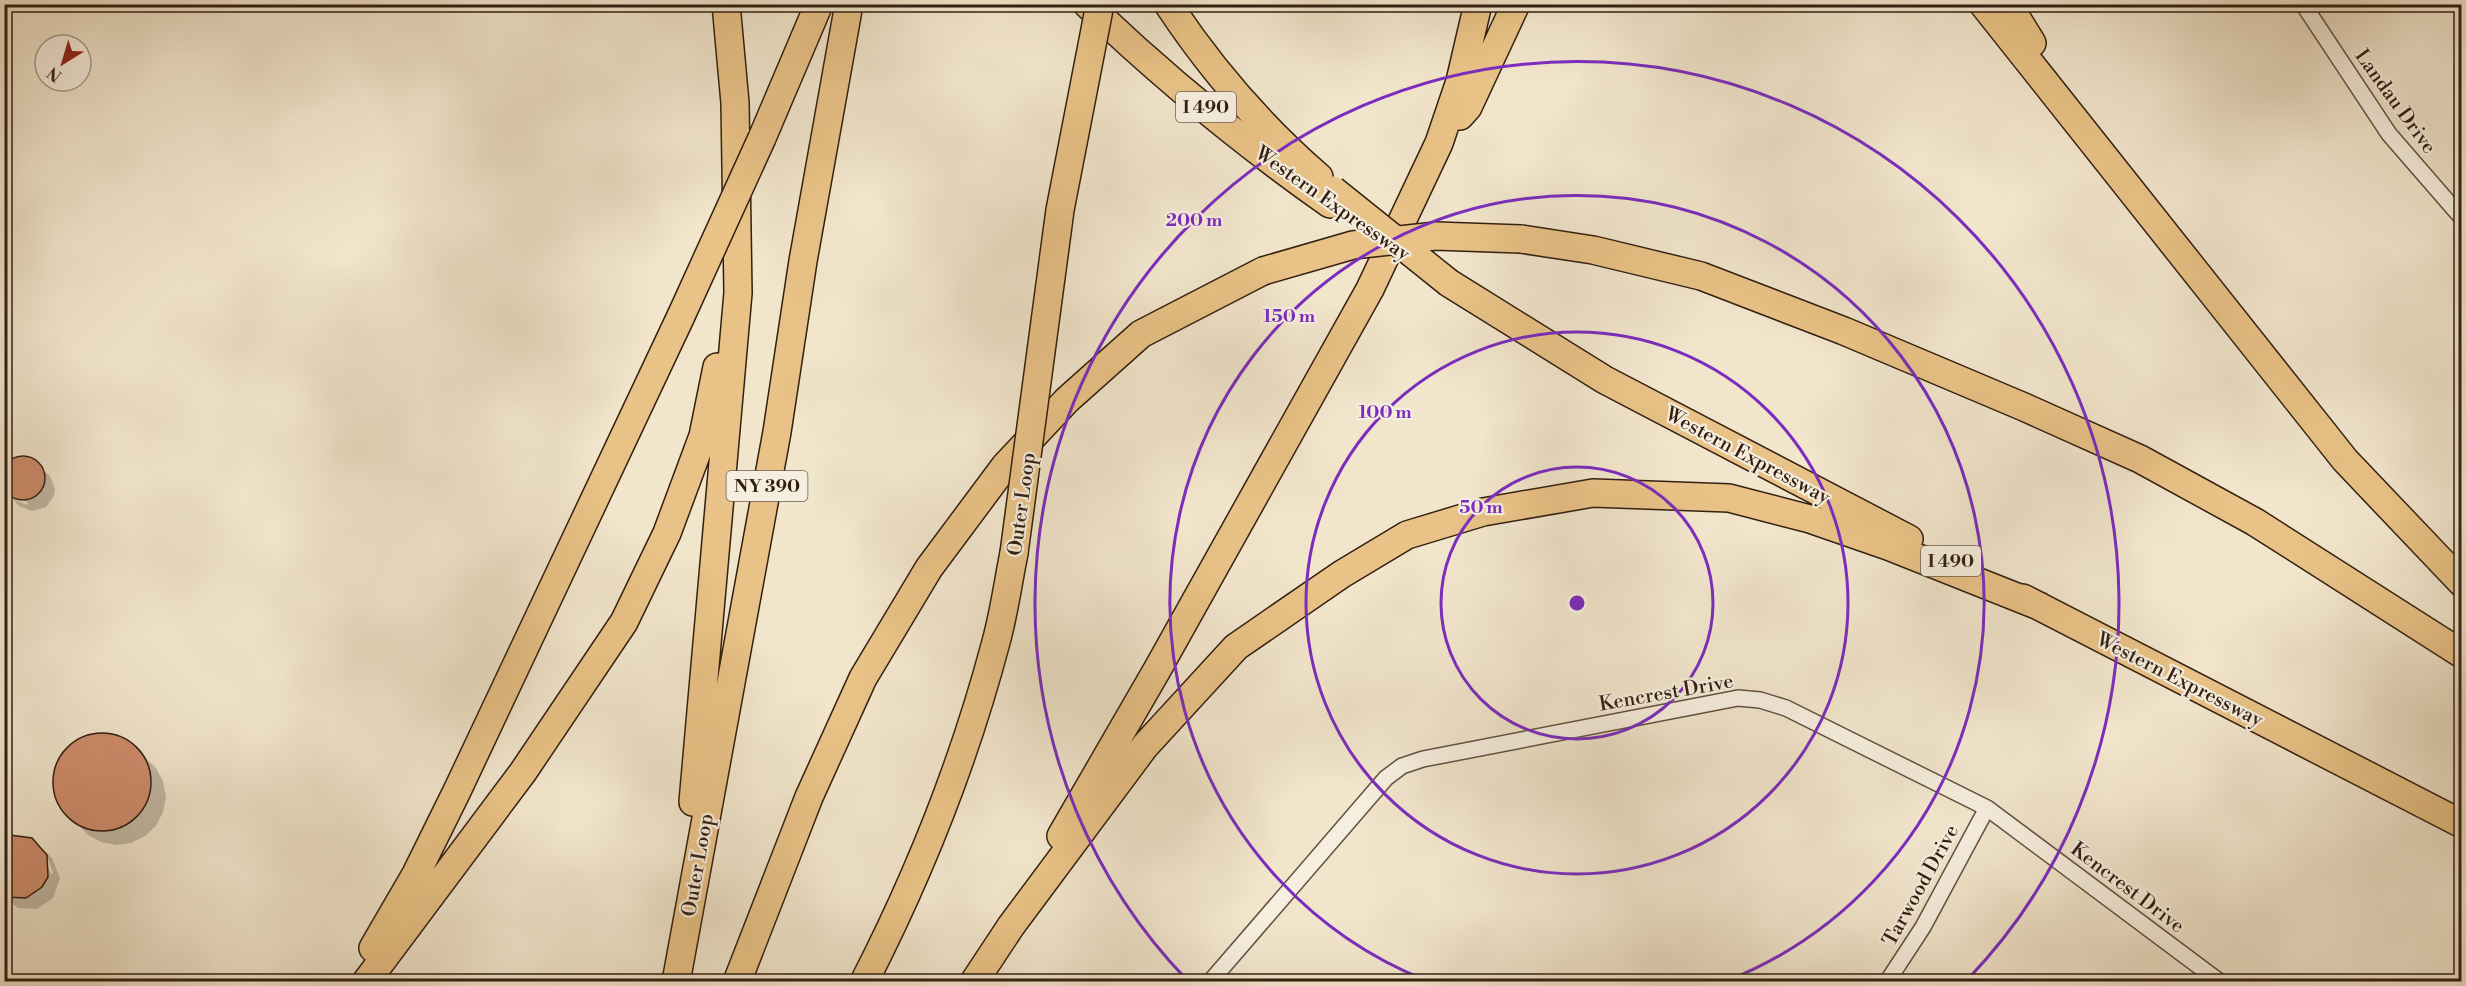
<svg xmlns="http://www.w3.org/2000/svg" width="2466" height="986" viewBox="0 0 2466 986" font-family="'Libre Bodoni',serif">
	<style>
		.shadow { fill: #0003 }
		.building { fill: #cd8c6c; stroke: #321f11; stroke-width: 1.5 }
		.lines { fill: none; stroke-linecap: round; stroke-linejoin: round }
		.minor-casing { stroke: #625040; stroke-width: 18 }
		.motorway-casing { stroke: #321f11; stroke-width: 30 }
		.minor { stroke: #f6eede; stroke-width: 15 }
		.motorway { stroke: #e8c286; stroke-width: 27 }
		.motorway-bridge-casing { stroke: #321f11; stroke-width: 30; stroke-linecap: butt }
		.motorway-bridge { stroke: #e8c286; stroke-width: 27 }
		.ring { fill: none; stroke: #7b2cbf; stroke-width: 3 }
		.labels { text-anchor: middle; stroke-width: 4.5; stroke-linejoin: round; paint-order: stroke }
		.shield { fill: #f6eede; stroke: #6d5d4e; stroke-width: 1.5 }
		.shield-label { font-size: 18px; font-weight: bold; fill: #321f11 }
		.street-label { font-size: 20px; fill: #321f11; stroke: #f6eede }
		.centre { fill: #7b2cbf; stroke: #f6eede; stroke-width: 3 }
		.ring-label { font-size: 18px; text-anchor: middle; font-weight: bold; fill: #7b2cbf; stroke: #f6eede; stroke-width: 4.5; stroke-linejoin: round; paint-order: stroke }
	</style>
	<rect width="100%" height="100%" fill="#f1e5cc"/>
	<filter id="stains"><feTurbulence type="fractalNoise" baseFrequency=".00333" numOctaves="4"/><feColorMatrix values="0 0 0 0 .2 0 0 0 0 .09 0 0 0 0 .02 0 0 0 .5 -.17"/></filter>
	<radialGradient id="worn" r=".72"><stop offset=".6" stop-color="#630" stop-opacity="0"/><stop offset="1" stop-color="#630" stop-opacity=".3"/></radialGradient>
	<path class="shadow" d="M27,457L50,476L55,489L54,496L46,507L32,511L19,506L13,499L27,505L28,502L11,496V498L4,490V468L7,462L13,459Z
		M98,734L115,735L129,742L156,768L163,781L166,797L163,812L156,826L145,836L131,843L116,845L101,842L88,835L61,807L55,792V776L59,760L69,747L83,738Z
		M21,836L44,851H42L51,874L53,873L45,851L52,858L60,878L53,898L37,909L18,908L4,897V839Z"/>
	<path class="building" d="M1 478a22 22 0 1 1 44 0a22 22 0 1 1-44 0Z
		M53 782a49 49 0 1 1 98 0a49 49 0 1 1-98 0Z
		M10,835L32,838L47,855L48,877L42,887L26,898L4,897V837Z"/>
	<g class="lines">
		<g class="minor-casing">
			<path id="minor" d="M2303,4L2389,134L2462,218
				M1210,982L1386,778L1402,766L1423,759L1738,698L1760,700L1786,708L1987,808L2220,982
				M1887,982L1923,927L1987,808"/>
		</g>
		<g class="motorway-casing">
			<path id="motorway" d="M1087,4C1162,76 1245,144 1330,204
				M1168,4C1211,69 1260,126 1319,177
				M1983,4L2345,460L2462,583
				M2008,4L2032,43
				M1460,116L1468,107L1516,4
				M762,138L819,4
				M1521,239L1593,250L1701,276L1844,331L2024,407L2140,459L2255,522L2462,654
				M1449,283L1605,380L1909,539
				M2023,598L2462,824
				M693,802L738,293L735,103L726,4
				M1061,836L1157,670L1370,289L1439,143L1460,81L1478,4
				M373,948L416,874L457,791L681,316
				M366,982L523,772L624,622L667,533L703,436L717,367
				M676,982L777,432L803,261L849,4
				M737,982L809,797L863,678L929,568L1005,466L1067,400L1141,334L1263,271
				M864,982C919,875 965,759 996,642C1004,613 1008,583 1014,553
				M974,982L1011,926L1145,746L1236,647L1342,574L1407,535L1483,512L1593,493L1729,498L1810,519L1888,546L2039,606"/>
		</g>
		<use href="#minor" class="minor"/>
		<use href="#motorway" class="motorway"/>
		<g class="motorway-bridge-casing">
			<path id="motorway-bridge" d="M1333,190L1449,283
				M1263,271L1353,245L1436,236L1521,239
				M681,316L762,138
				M1014,553L1060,210L1100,4"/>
		</g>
		<use href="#motorway-bridge" class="motorway-bridge"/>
	</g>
	<g class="ring">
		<circle cx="1577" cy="603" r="136"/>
		<circle cx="1577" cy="603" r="271"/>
		<path d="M1425 980A407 407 0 1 1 1729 980"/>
		<path d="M1187 980A542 542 0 1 1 1967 980"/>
	</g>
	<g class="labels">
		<g class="shield">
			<rect x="1176" y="92" width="60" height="30" rx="4.5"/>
			<rect x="726.5" y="471" width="81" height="30" rx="4.5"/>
			<rect x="1921" y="546" width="60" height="30" rx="4.5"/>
		</g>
		<g class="shield-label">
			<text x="1206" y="113">I 490</text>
			<text x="767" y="492">NY 390</text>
			<text x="1951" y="567">I 490</text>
		</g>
		<g class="street-label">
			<text transform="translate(2396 101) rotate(54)" y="7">Landau Drive</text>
			<text transform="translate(1333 203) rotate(35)" y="7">Western Expressway</text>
			<text transform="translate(1748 455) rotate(28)" y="7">Western Expressway</text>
			<text transform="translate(1021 504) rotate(-82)" y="7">Outer Loop</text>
			<text transform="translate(2180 679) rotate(27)" y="7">Western Expressway</text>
			<text transform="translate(1666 692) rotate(-10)" y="7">Kencrest Drive</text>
			<text transform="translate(697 865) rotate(-80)" y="7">Outer Loop</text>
			<text transform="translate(1920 885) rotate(-61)" y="7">Tarwood Drive</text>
			<text transform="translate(2128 887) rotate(37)" y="7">Kencrest Drive</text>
		</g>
	</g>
	<circle cx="1577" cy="603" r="9" class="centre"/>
	<g class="ring-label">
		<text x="1194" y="226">200 m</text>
		<text x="1289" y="322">150 m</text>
		<text x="1385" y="418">100 m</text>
		<text x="1481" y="513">50 m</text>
	</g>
	<rect width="2466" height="986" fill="none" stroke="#f1e5cc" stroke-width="24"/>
	<rect x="6" y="6" width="2454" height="974" fill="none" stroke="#321f11" stroke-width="3"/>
	<rect x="12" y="12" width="2442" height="962" fill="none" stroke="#321f11" stroke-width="1.5"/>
	<g transform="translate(63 63) rotate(217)"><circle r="28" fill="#f6eede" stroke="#a89b8c" stroke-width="1.5"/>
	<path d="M0-4.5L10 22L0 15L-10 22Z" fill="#8f2418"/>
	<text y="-9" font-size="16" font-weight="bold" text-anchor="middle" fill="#321f11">N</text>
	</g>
	<rect width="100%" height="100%" filter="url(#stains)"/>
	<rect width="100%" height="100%" fill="url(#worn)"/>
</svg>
